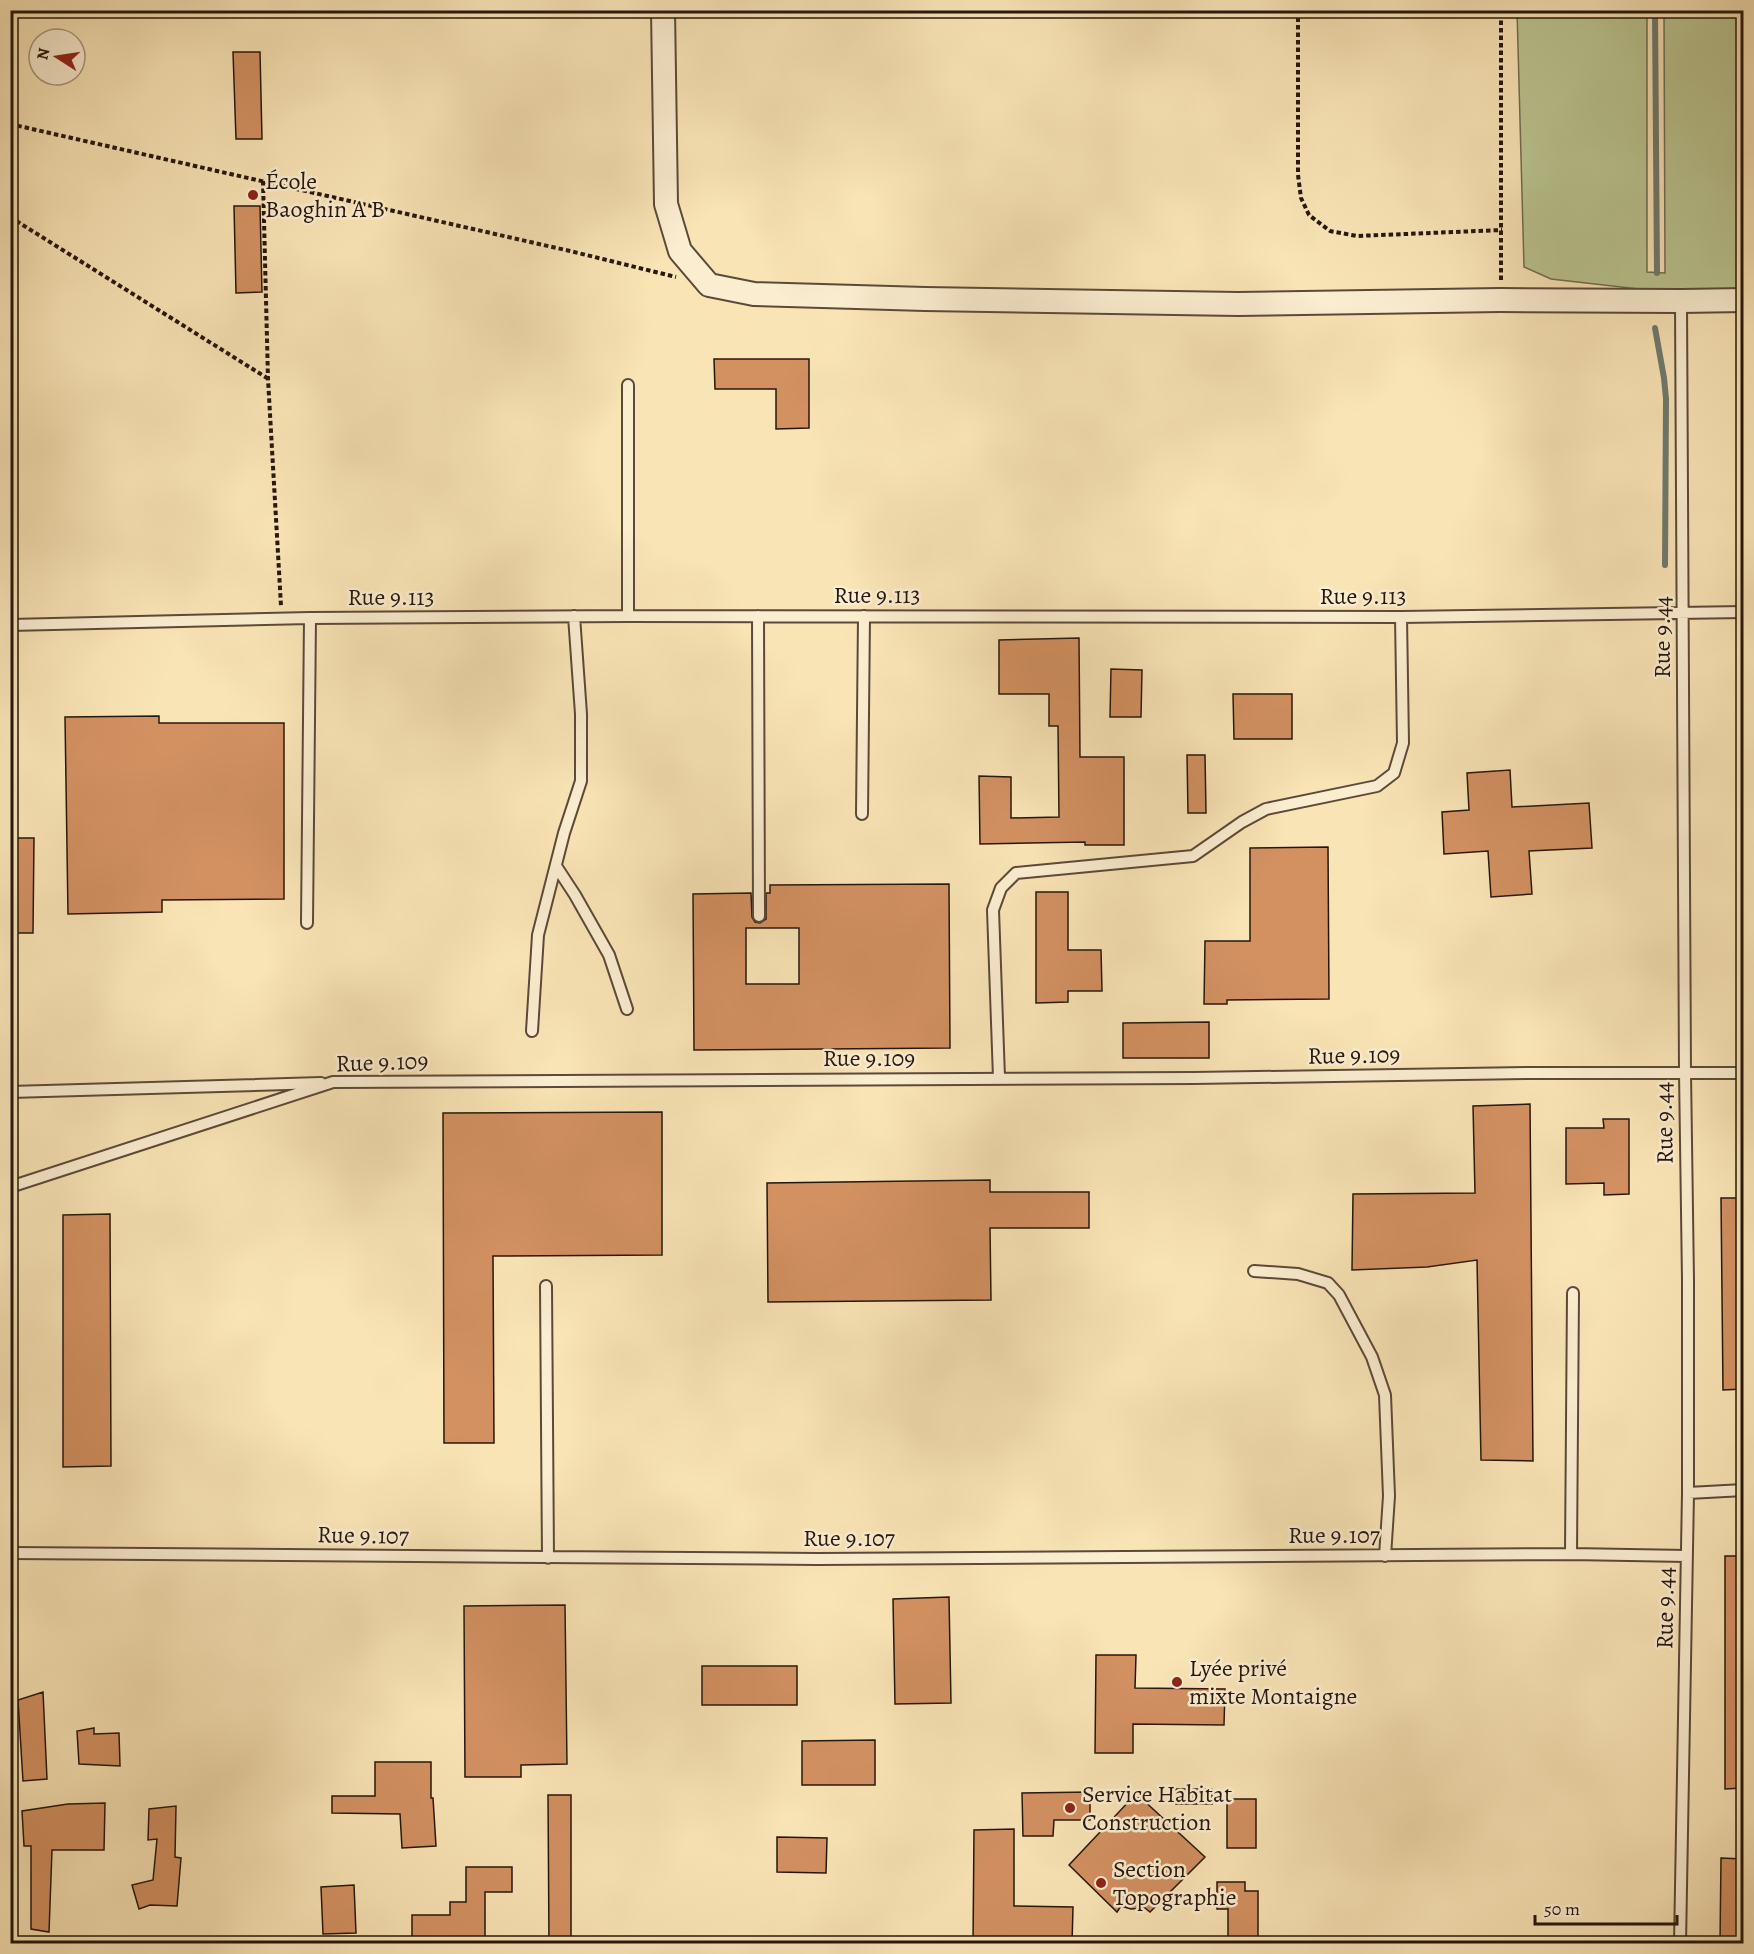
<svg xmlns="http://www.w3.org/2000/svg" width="1754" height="1954" viewBox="0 0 1754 1954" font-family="Alegreya,serif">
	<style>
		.green { fill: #bac591; stroke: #706e4f; stroke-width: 1.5 }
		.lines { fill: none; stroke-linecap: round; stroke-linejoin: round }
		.stream { stroke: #6e7b6f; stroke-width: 6 }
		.building { fill: #d39162; stroke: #26170d; stroke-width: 1.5; fill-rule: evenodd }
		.service-casing { stroke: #5b4a37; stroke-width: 14 }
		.minor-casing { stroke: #5b4a37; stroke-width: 26 }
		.path { stroke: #26170d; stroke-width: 4; stroke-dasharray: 4.5 3; stroke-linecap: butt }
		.service { stroke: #fbedd0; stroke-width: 10 }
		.minor { stroke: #fbedd0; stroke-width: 22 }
		.poi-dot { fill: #8f2418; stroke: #fbedd0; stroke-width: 2 }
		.labels { text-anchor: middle; stroke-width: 5; stroke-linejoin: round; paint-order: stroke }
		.poi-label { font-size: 24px; fill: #26170d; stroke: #fbedd0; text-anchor: start }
		.street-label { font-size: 24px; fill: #26170d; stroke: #fbedd0 }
	</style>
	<rect width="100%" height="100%" fill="#f9e4b6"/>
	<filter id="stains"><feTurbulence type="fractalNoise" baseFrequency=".00333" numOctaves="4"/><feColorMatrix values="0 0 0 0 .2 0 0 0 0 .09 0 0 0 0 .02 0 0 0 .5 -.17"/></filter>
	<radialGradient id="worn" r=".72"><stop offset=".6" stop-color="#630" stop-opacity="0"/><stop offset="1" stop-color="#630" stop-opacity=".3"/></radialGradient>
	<path class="green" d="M1517,10L1647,11V272L1665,273L1664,11H1743V289L1665,292L1551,279L1524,267Z"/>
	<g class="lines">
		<path class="stream" d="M1655,10L1657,273
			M1655,328L1664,378L1666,399L1665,565"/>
	</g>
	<path class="building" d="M233,52H260L262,139H236Z
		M234,206H260L262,292L236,293Z
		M714,359H809V428L776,429V389H715Z
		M1079,638L1080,757H1124V845H1085V842L980,844L979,776L1011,777V818L1059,817L1058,726H1049V694H999V640Z
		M1111,669L1142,670L1141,717H1110Z
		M1233,694H1292V739H1234Z
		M159,716V723H284V899L162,900V912L68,914L65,717Z
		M1187,755H1205L1206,813H1188Z
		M1510,770L1512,807L1589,803L1592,848L1529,851L1532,894L1491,897L1488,851L1444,854L1442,812L1469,810L1467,773Z
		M10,838H34L33,933H10Z
		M1328,847L1329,999L1227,1000V1004H1204L1205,941H1250V848Z
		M949,884L950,1048L694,1050L693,894L751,893L752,917L755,922L760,923L766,919V893H770V885ZM746,928H799V984H746Z
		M1036,892H1068V950H1101L1102,991H1068V1002L1036,1003Z
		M1209,1022V1058H1123V1023Z
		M1530,1104L1533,1461L1481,1460L1477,1260L1427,1267L1352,1270L1353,1194L1475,1193L1473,1106Z
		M662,1112V1255L493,1256L494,1443H444L443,1113Z
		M1603,1119H1629V1194L1604,1195V1183L1566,1184V1128H1604Z
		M990,1180V1192H1089V1228H990L991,1300L768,1302L767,1183Z
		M1721,1198H1743V1389L1723,1390Z
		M110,1214L111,1466L63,1467V1215Z
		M1725,1556H1743V1788L1725,1789Z
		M949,1597L951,1703L895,1704L893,1599Z
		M565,1605L567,1764L521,1765V1777H465L464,1606Z
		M1096,1655H1136L1135,1688L1225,1689L1224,1725L1133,1724V1753H1095Z
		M702,1666H797V1705H702Z
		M43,1692L47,1779L23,1781L18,1700Z
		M94,1728V1734L119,1733L120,1766L79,1764L77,1731Z
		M875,1740V1785H802V1741Z
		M375,1762H431V1798H433L436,1846L402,1848L400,1814L332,1813V1796H375Z
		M1176,1789H1212V1804H1176Z
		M1090,1792V1820H1054L1053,1836H1023L1022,1793Z
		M548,1795H571V1944H549Z
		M1133,1797L1141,1798L1205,1857L1150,1912L1145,1908L1131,1909L1121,1906L1117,1912L1069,1865Z
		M1227,1799H1256V1848H1227Z
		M105,1803L104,1850H52L49,1932L31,1929V1846H24L22,1811L68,1804Z
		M176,1806L175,1857L181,1858L177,1906L150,1905L139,1909L132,1885L153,1880L157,1839L148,1840L149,1809Z
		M1014,1829V1906L1073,1907L1072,1944H973L974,1830Z
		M777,1837L827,1838L826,1873L777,1872Z
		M1721,1858L1743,1859V1944H1720Z
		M466,1867H512V1892H485V1944H412V1915H450V1902H466Z
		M1217,1882H1245V1891H1258V1944H1228V1909H1217Z
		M354,1885L356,1933L323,1934L321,1887Z"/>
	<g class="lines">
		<g class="service-casing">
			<path id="service" d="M628,616V385
				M758,616L759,916
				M10,625L310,618L628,616L1401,617L1744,612
				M862,814L864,616
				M556,866L575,895L609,955L627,1009
				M307,923L310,618
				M532,1031L538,935L564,833L581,781V714L574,616
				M999,1078L993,910L1001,888L1016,873L1193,856L1242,822L1266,809L1377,786L1394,773L1403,743L1401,617
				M10,1092L321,1083
				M10,1187L333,1082L1194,1078L1532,1073H1744
				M1254,1271L1298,1274L1328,1283L1339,1295L1372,1357L1385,1395L1389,1496L1385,1556
				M546,1286L548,1558
				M1688,1493L1744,1490
				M10,1553L818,1559L1571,1554L1687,1556
				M1571,1554L1573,1293
				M1680,1944L1688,1493V1280L1685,1072L1681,301"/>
		</g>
		<g class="minor-casing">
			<path id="minor" d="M663,10L666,204L680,251L709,285L754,294L925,299L1238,304L1500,300L1681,301L1744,300"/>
		</g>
		<path class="path" d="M1298,10V175L1301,198L1309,215L1330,231L1357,236L1502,230
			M10,124L570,251L676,277
			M263,181L268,379L281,606
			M10,217L267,378
			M1501,280V10"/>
		<use href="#service" class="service"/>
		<use href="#minor" class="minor"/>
	</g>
	<g class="poi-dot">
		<circle cx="253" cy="195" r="6"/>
		<circle cx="1177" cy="1682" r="6"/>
		<circle cx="1070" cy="1808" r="6"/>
		<circle cx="1101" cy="1883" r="6"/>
	</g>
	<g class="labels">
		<g class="poi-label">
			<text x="265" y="189">École<tspan x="265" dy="28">Baoghin A B</tspan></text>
			<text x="1189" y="1676">Lyée privé<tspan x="1189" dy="28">mixte Montaigne</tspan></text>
			<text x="1082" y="1802">Service Habitat<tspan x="1082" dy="28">Construction</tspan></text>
			<text x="1113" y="1877">Section<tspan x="1113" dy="28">Topographie</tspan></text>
		</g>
		<g class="street-label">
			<text x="877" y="603">Rue 9.113</text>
			<text x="1363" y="604">Rue 9.113</text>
			<text x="391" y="605">Rue 9.113</text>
			<text transform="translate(1662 637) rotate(-90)" y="8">Rue 9.44</text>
			<text transform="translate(1354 1055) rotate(-1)" y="8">Rue 9.109</text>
			<text x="869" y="1066">Rue 9.109</text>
			<text transform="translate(382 1062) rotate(-2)" y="8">Rue 9.109</text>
			<text transform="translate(1664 1123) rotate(-91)" y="8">Rue 9.44</text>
			<text transform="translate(363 1535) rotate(1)" y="8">Rue 9.107</text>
			<text x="1334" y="1543">Rue 9.107</text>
			<text x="849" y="1546">Rue 9.107</text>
			<text transform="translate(1665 1608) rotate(-89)" y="8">Rue 9.44</text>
		</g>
	</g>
	<rect width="1754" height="1954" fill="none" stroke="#f9e4b6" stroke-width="36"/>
	<rect x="12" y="12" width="1730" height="1930" fill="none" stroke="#26170d" stroke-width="3"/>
	<rect x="18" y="18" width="1718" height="1918" fill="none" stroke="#26170d" stroke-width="1.5"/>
	<g transform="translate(57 57) rotate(282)"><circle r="28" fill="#fbedd0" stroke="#a69782" stroke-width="1.5"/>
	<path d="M0-4.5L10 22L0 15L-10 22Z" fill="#8f2418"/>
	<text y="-9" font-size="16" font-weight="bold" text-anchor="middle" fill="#26170d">N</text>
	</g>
	<path d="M1535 1915v9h142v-9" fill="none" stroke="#26170d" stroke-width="3"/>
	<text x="1544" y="1915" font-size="18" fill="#26170d" stroke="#fbedd0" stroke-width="4.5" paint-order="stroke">50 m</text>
	<rect width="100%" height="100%" filter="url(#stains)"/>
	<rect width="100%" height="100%" fill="url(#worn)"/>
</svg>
